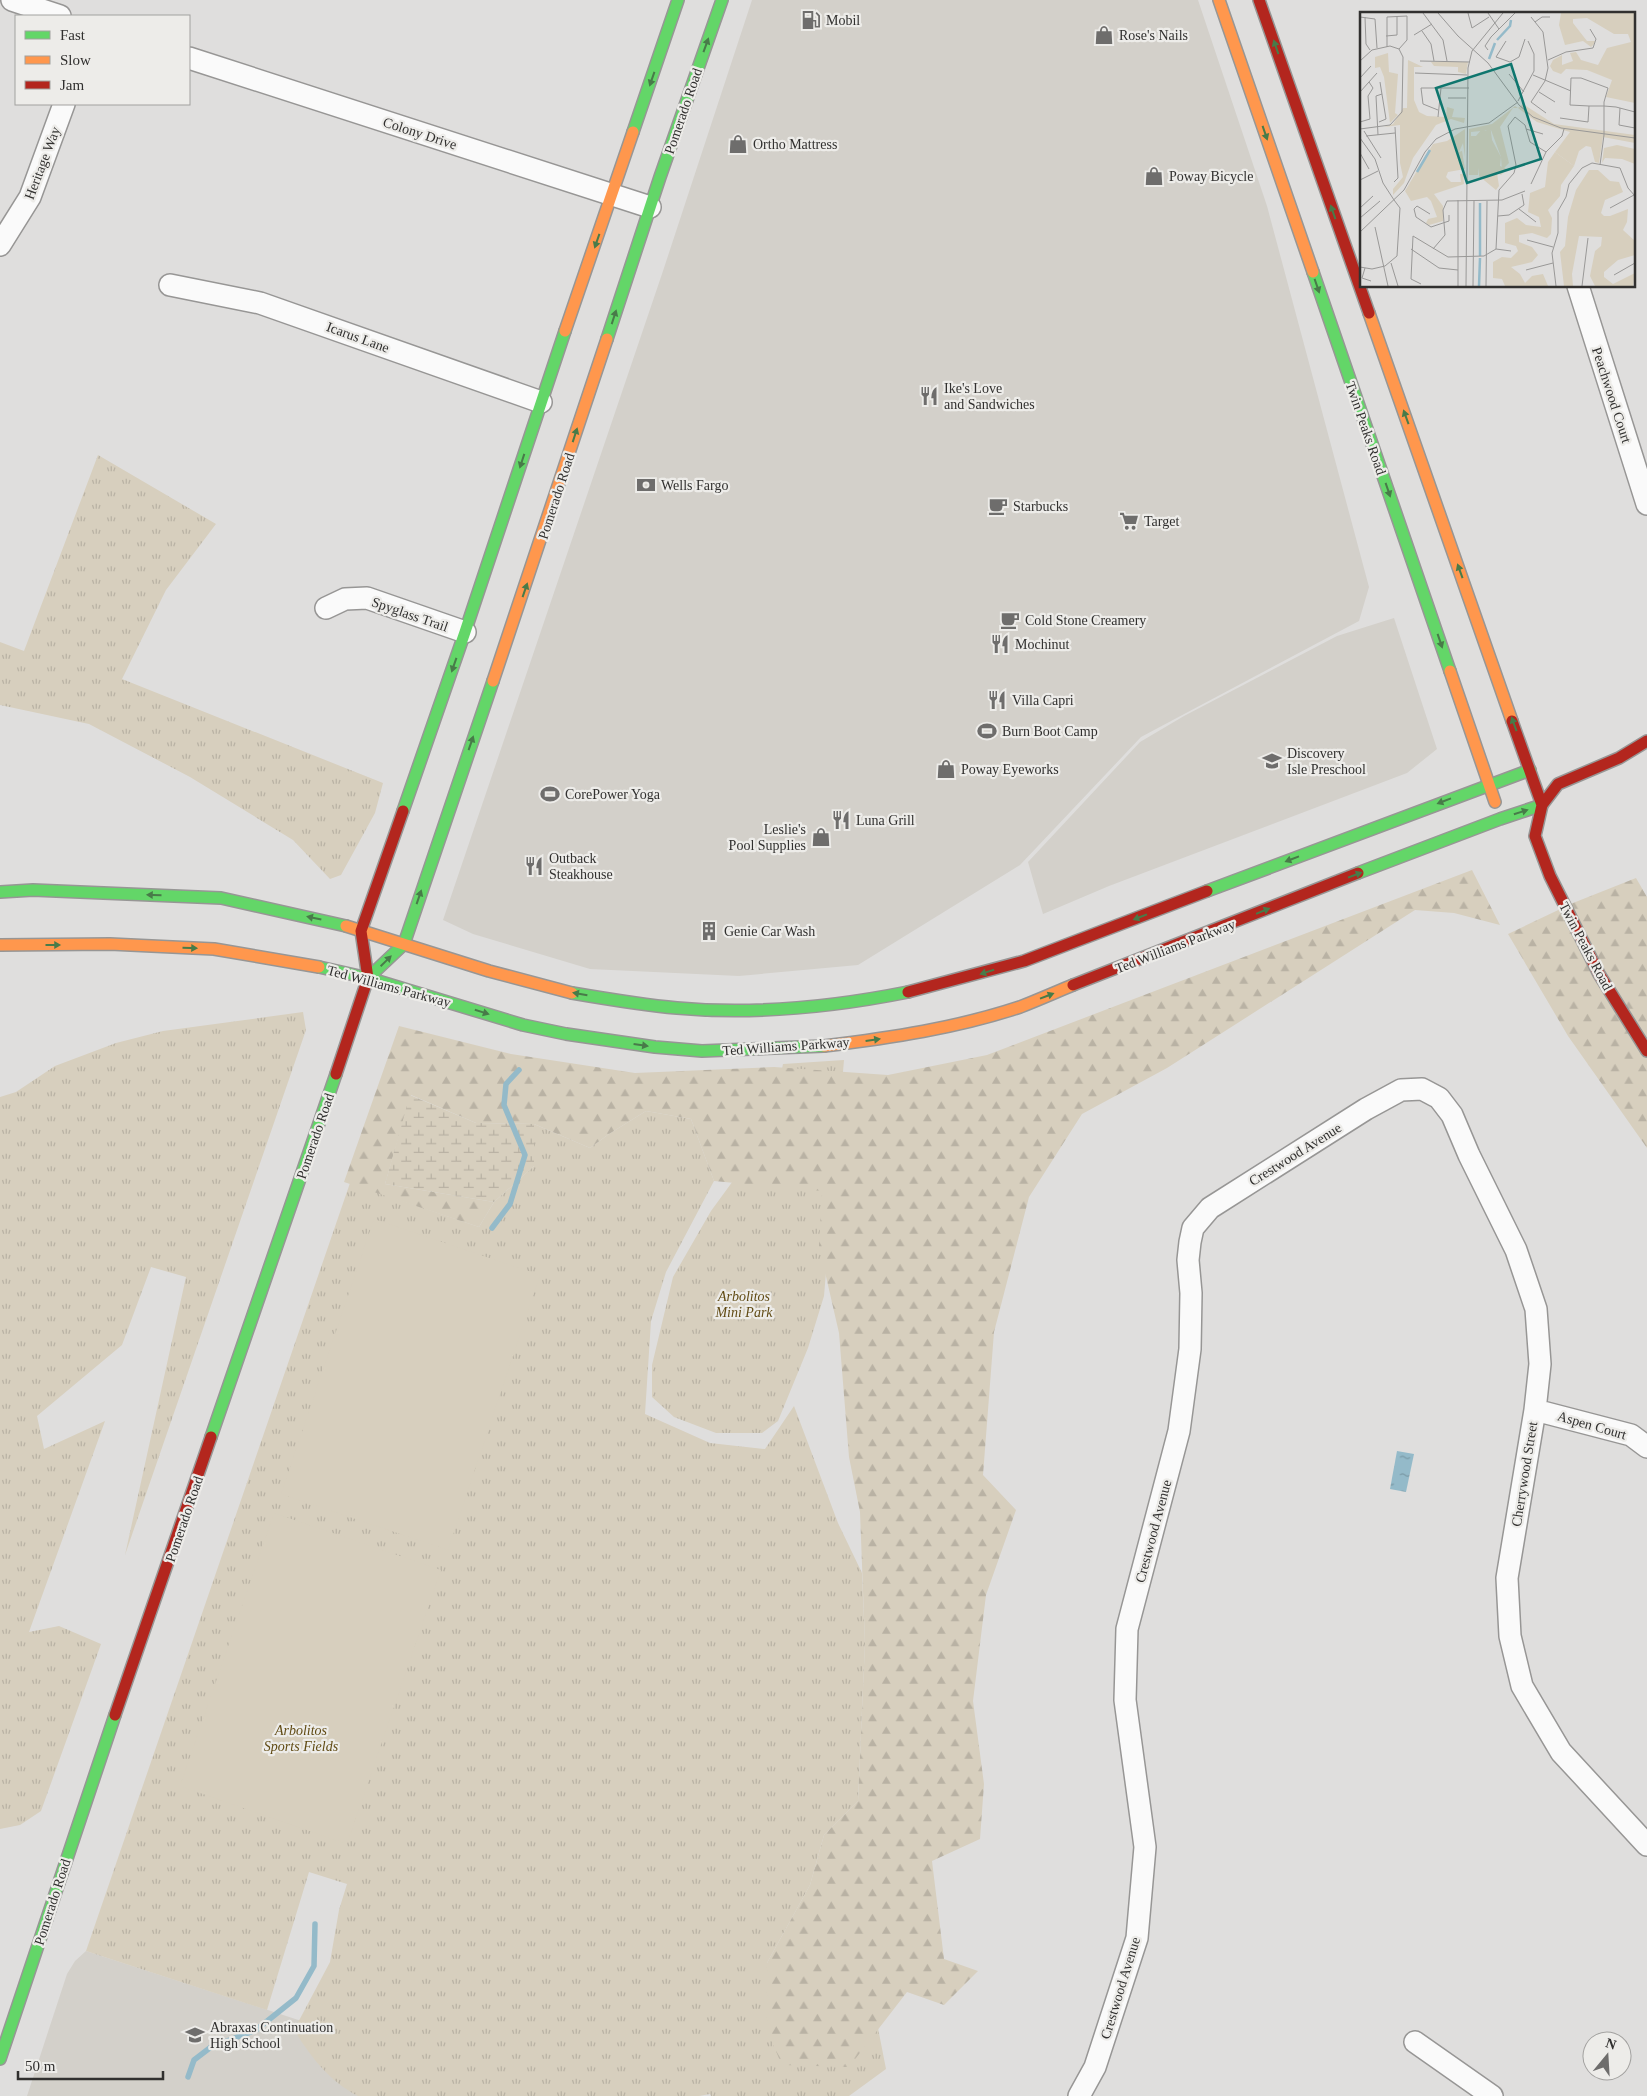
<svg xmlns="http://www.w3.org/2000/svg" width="1647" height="2096" viewBox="0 0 1647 2096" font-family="'Times New Roman',serif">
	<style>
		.built { fill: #d3d0ca }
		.grass { fill: url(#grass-tufts) }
		.forest { fill: url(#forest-firs) }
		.wetland { fill: url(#wetland-marsh) }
		.garden { fill: #d7cfbe }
		.water { fill: url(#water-ripples) }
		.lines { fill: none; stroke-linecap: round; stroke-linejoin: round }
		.stream { stroke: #94bac9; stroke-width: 5.5 }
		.street-casing { stroke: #979695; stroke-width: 24 }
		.fast-casing { stroke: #979695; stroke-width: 14 }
		.slow-casing { stroke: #979695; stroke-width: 14 }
		.jam-casing { stroke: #979695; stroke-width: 14 }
		.street { stroke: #fafafa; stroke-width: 21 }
		.fast { stroke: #63d668; stroke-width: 11 }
		.slow { stroke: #ff974d; stroke-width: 11 }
		.jam { stroke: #b3261e; stroke-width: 11 }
		.oneway { fill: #487b49 }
		.labels { text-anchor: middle; stroke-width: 4.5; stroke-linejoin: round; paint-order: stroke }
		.poi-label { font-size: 14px; fill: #31302f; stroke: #edece9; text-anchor: start }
		.street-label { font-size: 14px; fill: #31302f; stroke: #edece9 }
		.park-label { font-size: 14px; font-style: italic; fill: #614b14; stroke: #edece9 }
		.inset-river { fill: none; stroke: #94bac9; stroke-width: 2.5 }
		.inset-road { fill: none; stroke: #999897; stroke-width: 1 }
		.view { fill: #0f766e; fill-opacity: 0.15; stroke: #0f766e; stroke-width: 2.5 }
		.inset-edge { fill: none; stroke: #31302f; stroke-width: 2.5 }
	</style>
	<defs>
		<pattern id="grass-tufts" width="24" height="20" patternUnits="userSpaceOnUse" patternTransform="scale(1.25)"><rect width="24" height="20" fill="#d7cfbe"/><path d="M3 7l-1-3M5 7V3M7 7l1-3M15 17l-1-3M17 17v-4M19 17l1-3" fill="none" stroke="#b9b2a4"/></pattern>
		<pattern id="forest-firs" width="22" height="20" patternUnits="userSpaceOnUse" patternTransform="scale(1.25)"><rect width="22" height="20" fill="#d7cfbe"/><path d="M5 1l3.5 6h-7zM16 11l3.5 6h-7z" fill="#b9b2a4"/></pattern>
		<pattern id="wetland-marsh" width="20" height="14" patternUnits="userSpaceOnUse" patternTransform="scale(1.25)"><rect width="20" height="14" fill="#d7cfbe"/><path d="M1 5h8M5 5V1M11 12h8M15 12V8" fill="none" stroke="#b9b2a4"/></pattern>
		<pattern id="water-ripples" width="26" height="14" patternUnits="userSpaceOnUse" patternTransform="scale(1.25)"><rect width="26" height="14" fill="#94bac9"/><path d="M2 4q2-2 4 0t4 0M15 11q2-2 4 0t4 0" fill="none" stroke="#7998a4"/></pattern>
	</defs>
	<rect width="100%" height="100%" fill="#dfdedd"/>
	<path class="built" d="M752,0H1198L1267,206L1369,587L1359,621L1141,737L1020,865L858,965L739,976L590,969L473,934L443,920L663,271Z
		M1394,618L1437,749L1407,773L1109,886L1043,914L1028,862L1140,742L1184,716L1337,636Z
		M86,1951L532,2096H27L67,1974L75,1961Z"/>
	<path class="grass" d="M98,455L216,524L166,590L122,679L383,783L375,813L341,875L330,879L293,840L190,777L89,724L0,705V642L24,651Z
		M303,1012L306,1030L125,1555L186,1277L151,1267L122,1345L37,1416L44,1449L105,1421L29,1632L59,1626L101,1644L41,1811L20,1825L0,1829V1097L16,1092L55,1066L116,1043L163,1031Z
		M844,1060L824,1296L808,1348L778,1421L762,1433H716L674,1417L652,1397V1365L673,1277L711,1211L757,1148L774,1107L783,1064Z
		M646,1111L691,1119L714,1181L666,1272L651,1321L645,1414L710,1443L765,1449L794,1406L838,1523L862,1573L865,1643L858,1801L824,1835L810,1885L767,1963L848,2067L878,2028L886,2069L849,2096H711L710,2094L699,2096H358C329,2081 311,2057 294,2030L330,1962L339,1910L347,1884L309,1872L267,2010L86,1951L350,1183L479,1227L494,1202L534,1166V1124L590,1148L609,1134Z"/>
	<path class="forest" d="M1472,870L1500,925L1454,913L1415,910L1167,1068L1082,1114L1029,1197L994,1332L983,1475L1016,1510L986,1595L973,1701L984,1784L980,1839L932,1861L944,1959L978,1971L944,2005L907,1992L849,2067L782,2065L767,2031V1963L810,1885L824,1835L858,1801L865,1643L860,1512L849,1457L839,1333L819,1246L822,1191L714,1181L691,1119L646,1111L609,1134L590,1148L534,1124L476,1123L411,1095L385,1184L494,1202L479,1227L344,1182L399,1026L511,1054L635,1073L774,1067L888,1075L987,1055Z
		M1636,878L1647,897V1148L1568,1036L1508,934L1573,903Z"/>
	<path class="wetland" d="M410,1095L476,1123L534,1124V1166L494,1202L385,1184Z"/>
	<path class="garden" d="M374,1219L540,1275L448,1550L281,1494Z
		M274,1513L441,1570L347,1844L180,1786Z"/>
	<path class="water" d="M1397,1451L1414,1454L1406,1492L1390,1489Z"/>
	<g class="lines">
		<path class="stream" d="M492,1228L510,1204L525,1155L504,1105L506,1084L519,1070
			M188,2077L194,2060L211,2047L256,2030L296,1998L314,1966L315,1924"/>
		<g class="street-casing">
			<path id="street" d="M12,0L60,16
				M189,58L650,207
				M0,245L30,197L64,104
				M170,285L260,303L541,402
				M1578,286L1647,504
				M326,608L345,599L367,598L465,632
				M1535,1410L1631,1435L1647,1447
				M1415,2042L1492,2096
				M1079,2096L1095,2067L1137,1938L1145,1847L1125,1700L1127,1629L1179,1431L1190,1349L1191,1293L1188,1260L1190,1242L1193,1228L1210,1208L1366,1109L1401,1090L1422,1089L1439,1098L1452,1115L1469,1155L1516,1250L1536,1309L1540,1364L1535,1410L1507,1578L1510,1636L1522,1686L1561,1752L1647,1845"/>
		</g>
		<g class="fast-casing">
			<path id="fast" d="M633,132L678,0
				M1313,272L1450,671
				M607,339L660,177L722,0
				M403,811L465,632L565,331
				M1358,873L1500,819L1542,805
				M1207,891L1530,770
				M0,892L33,890L221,898L346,926
				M319,967L368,978L523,1025L566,1034L655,1047L702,1051L824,1046
				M368,978L404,944L493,681
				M572,993C607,999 642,1005 677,1008C754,1015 833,1007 908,992
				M211,1437L336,1074
				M0,2059L115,1715"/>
		</g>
		<g class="slow-casing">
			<path id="slow" d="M1219,0L1313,272
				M1369,313L1512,721
				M565,331L633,132
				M1450,671L1495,802
				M493,681L607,339
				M346,926L489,971L572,993
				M0,945L110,944L214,949L319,967
				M824,1046C890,1038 957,1028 1020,1007C1038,1000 1056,992 1073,985"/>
		</g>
		<g class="jam-casing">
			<path id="jam" d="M1259,0L1369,313
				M1512,721L1542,805L1535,836L1550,876L1599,974L1647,1051
				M1542,805L1558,784L1619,758L1647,741
				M1073,985L1358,873
				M908,992L1024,961L1207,891
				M336,1074L368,978L361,931L403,811
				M115,1715L211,1437"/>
		</g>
		<use href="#street" class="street"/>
		<use href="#fast" class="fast"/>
		<use href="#slow" class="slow"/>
		<use href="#jam" class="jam"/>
	</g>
	<defs><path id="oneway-solid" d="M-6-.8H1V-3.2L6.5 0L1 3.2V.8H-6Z" transform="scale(1.25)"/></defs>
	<g class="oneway">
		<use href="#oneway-solid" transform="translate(706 45) rotate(-70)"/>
		<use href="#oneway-solid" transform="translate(1276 47) rotate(-109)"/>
		<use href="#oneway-solid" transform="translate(652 79) rotate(109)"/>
		<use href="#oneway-solid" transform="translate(1265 133) rotate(71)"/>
		<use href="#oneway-solid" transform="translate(1333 212) rotate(-109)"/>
		<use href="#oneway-solid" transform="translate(597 241) rotate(109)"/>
		<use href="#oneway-solid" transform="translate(1317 286) rotate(71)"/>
		<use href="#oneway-solid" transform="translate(614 317) rotate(-72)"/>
		<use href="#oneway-solid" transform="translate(1406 417) rotate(-110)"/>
		<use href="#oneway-solid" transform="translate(575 435) rotate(-72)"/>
		<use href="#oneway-solid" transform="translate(522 461) rotate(108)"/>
		<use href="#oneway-solid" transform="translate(1388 490) rotate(71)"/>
		<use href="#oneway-solid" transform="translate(1460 571) rotate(-110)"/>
		<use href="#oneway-solid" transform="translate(525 590) rotate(-71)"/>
		<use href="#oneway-solid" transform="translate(1440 641) rotate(71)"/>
		<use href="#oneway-solid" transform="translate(454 665) rotate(109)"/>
		<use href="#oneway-solid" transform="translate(1514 724) rotate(-110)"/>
		<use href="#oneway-solid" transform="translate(471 743) rotate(-71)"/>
		<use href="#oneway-solid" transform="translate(1444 801) rotate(159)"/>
		<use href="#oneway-solid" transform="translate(1521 812) rotate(-18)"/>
		<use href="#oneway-solid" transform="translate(1292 859) rotate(159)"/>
		<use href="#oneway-solid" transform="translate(1355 875) rotate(-21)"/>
		<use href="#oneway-solid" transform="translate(154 895) rotate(-178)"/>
		<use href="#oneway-solid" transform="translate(419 897) rotate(-71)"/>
		<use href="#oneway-solid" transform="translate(1263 911) rotate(-22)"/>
		<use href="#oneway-solid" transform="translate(1140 917) rotate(159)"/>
		<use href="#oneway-solid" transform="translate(314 918) rotate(-168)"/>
		<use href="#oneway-solid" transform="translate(53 945)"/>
		<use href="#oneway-solid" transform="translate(190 948) rotate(2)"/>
		<use href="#oneway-solid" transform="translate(386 961) rotate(-44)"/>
		<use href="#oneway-solid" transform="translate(987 972) rotate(162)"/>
		<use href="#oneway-solid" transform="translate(580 994) rotate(-170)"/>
		<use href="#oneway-solid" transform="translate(1047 996) rotate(-21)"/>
		<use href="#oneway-solid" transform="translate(482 1012) rotate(17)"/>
		<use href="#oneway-solid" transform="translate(873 1040) rotate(-8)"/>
		<use href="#oneway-solid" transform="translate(641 1045) rotate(8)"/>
	</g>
	<defs>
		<g id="fuel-bare" transform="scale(1.5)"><path d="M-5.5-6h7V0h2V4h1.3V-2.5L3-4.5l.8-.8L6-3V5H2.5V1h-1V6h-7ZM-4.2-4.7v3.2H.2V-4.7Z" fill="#6e6d6c" stroke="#edece9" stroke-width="2.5" paint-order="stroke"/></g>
		<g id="shop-bare" transform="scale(1.5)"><path d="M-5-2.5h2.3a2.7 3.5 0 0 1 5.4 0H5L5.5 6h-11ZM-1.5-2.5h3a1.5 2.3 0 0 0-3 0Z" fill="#6e6d6c" stroke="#edece9" stroke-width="2.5" paint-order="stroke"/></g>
		<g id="restaurant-bare" transform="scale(1.5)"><path d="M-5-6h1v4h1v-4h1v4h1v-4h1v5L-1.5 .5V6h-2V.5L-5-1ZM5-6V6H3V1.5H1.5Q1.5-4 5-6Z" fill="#6e6d6c" stroke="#edece9" stroke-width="2.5" paint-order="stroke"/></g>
		<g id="bank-bare" transform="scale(1.5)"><path d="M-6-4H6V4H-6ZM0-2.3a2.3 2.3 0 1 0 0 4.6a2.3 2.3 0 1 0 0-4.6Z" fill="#6e6d6c" stroke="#edece9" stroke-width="2.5" paint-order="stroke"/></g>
		<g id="cafe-bare" transform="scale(1.5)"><path d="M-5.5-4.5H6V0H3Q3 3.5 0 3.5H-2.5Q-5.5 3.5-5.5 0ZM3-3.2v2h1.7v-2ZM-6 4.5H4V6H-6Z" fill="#6e6d6c" stroke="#edece9" stroke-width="2.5" paint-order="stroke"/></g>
		<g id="supermarket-bare" transform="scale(1.5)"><path d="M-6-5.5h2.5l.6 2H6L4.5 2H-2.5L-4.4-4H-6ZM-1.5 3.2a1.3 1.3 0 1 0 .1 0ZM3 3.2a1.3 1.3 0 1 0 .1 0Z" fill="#6e6d6c" stroke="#edece9" stroke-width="2.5" paint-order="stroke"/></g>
		<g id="stadium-bare" transform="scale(1.5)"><path d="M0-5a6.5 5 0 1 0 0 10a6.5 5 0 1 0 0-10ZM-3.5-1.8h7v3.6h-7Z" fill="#6e6d6c" stroke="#edece9" stroke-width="2.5" paint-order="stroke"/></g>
		<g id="school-bare" transform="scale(1.5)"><path d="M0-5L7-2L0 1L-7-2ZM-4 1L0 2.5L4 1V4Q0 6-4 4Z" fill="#6e6d6c" stroke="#edece9" stroke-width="2.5" paint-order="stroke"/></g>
		<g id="building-bare" transform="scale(1.5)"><path d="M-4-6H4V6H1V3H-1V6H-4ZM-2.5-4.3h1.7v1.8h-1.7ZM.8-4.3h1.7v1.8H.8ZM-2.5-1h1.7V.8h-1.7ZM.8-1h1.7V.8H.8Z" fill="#6e6d6c" stroke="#edece9" stroke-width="2.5" paint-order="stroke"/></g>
	</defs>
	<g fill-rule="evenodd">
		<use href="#fuel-bare" x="811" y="20"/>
		<use href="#shop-bare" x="1104" y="35"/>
		<use href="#shop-bare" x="738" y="144"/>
		<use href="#shop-bare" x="1154" y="176"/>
		<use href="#restaurant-bare" x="929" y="396"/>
		<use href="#bank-bare" x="646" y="485"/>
		<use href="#cafe-bare" x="998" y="506"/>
		<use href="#supermarket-bare" x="1129" y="521"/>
		<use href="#cafe-bare" x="1010" y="620"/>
		<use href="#restaurant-bare" x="1000" y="644"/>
		<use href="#restaurant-bare" x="997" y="700"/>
		<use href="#stadium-bare" x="987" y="731"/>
		<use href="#school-bare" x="1272" y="761"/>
		<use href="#shop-bare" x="946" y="769"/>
		<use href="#stadium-bare" x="550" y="794"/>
		<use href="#restaurant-bare" x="841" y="820"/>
		<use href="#shop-bare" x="821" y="837"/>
		<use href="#restaurant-bare" x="534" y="866"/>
		<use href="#building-bare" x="709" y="931"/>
		<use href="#school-bare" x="195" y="2035"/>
	</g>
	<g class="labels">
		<g class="poi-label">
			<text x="826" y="25">Mobil</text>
			<text x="1119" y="40">Rose's Nails</text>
			<text x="753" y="149">Ortho Mattress</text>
			<text x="1169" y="181">Poway Bicycle</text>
			<text x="944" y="393">Ike's Love<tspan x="944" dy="16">and Sandwiches</tspan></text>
			<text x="661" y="490">Wells Fargo</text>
			<text x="1013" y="511">Starbucks</text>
			<text x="1144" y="526">Target</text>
			<text x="1025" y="625">Cold Stone Creamery</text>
			<text x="1015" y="649">Mochinut</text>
			<text x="1012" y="705">Villa Capri</text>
			<text x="1002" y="736">Burn Boot Camp</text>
			<text x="1287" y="758">Discovery<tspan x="1287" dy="16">Isle Preschool</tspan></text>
			<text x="961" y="774">Poway Eyeworks</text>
			<text x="565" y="799">CorePower Yoga</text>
			<text x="856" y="825">Luna Grill</text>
			<text x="806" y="834" text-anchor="end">Leslie's<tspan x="806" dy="16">Pool Supplies</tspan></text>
			<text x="549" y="863">Outback<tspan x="549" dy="16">Steakhouse</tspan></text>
			<text x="724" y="936">Genie Car Wash</text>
			<text x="210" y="2032">Abraxas Continuation<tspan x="210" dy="16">High School</tspan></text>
		</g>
		<g class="street-label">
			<text transform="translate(683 111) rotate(-71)" y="5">Pomerado Road</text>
			<text transform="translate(420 133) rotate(18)" y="5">Colony Drive</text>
			<text transform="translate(42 163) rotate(-69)" y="5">Heritage Way</text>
			<text transform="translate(358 337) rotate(20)" y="5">Icarus Lane</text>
			<text transform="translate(1612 395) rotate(72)" y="5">Peachwood Court</text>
			<text transform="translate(1366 428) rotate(71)" y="5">Twin Peaks Road</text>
			<text transform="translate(556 496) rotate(-72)" y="5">Pomerado Road</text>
			<text transform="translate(410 614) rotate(19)" y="5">Spyglass Trail</text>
			<text transform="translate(1175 946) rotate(-21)" y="5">Ted Williams Parkway</text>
			<text transform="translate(1586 946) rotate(62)" y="5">Twin Peaks Road</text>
			<text transform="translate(389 986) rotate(15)" y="5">Ted Williams Parkway</text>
			<text transform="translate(786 1046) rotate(-4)" y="5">Ted Williams Parkway</text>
			<text transform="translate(315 1136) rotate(-71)" y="5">Pomerado Road</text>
			<text transform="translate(1295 1154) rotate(-32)" y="5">Crestwood Avenue</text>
			<text transform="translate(1592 1425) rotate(16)" y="5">Aspen Court</text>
			<text transform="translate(1524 1474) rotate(-81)" y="5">Cherrywood Street</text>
			<text transform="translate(184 1519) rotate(-71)" y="5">Pomerado Road</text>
			<text transform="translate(1153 1531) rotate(-75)" y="5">Crestwood Avenue</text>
			<text transform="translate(52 1902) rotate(-72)" y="5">Pomerado Road</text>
			<text transform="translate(1120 1988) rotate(-73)" y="5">Crestwood Avenue</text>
		</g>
		<g class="park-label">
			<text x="744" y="1301">Arbolitos<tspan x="744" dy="16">Mini Park</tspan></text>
			<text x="301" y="1735">Arbolitos<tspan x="301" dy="16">Sports Fields</tspan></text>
		</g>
	</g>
	<g transform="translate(1360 12)">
		<rect width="275" height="275" fill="#dfdedd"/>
		<path d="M201,1H275V91L246,85L252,68L227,58L206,57L201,62L193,59L190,54L193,48L202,43V53L213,49L210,41L216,40L221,48L238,53L247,36L271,30L268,22H254L227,6L213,7V11L227,29H235L234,32L231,35L223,29L205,33L199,13ZM28,41L29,60L38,62L35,101L38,103L30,111L24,65L20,55L15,56V45ZM48,48L63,55H54V88L59,100L67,104L86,105L87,95L94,97L92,105L105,106L104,111L91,107L76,113L53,146L44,171L33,183V177L43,165L40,151V113L24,115L33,112L43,96H47ZM71,50H108L106,62L98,60V55L74,54ZM130,112L132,128L141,145L140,154L147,157L141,163L137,161L139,174L136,178L119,164V156L118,163H109V124H116L122,117L126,119ZM105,117V145L103,131L99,140L102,139L105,157L88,160L86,165L91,170H101L100,162H103L104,172L74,182L83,194V209L69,213L66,211L68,207L77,205L71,189L67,185L51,189L45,179L73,132L87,129ZM195,140L214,154L201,173L200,184L188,198L192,206L191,222L187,226L172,221L159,223V230L172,235L178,243L172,250L151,255L160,262L165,271L172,264L183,262L188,274H145L142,267L133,266V250L142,245L151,246L158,239L156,234L145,231V211L157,206L166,213L181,215L179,205L168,200L170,181L185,175L188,150ZM229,158H238L250,169L259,170L263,180L245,188L241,201L244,204H250L268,197L267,210L263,218L275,229V243L258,248L244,260V265L253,272L275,261L273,274H235L230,264L235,239L241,234L242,225L219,224L212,262L213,274H204L200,240L205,234L208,205L216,178Z" fill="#d7cfbe"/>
		<path d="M163,92L194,112L275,123V131L243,125L239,151L235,150L231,135L226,134L219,139L214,154L195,140L210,120L177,110L158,96ZM155,94L158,96H153L140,115L149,151L142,158L141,145L131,118L111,120V124H116H109V117L132,112ZM257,133L275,137V152L262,147L245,146L242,151L244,136Z" fill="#d7cfbe"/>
		<path class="inset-river" d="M137,28L150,14L151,8M129,47L135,31M57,160L70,138M120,244V191M119,274L120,246"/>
		<path class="inset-road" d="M63,1L83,28L87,49M78,1L98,24L128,51L159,93L173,105L201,116L275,126M108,1L112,16L129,5M128,1L139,17M0,5L15,7L17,36M5,5L6,32L10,38M171,5L183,20L188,56L185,69L171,90L186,101M175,10L182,5H190M62,19L71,32L74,49M54,23L72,12M26,24L37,23V4M146,29L136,45L150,50L159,45L165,27M27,35V5L47,4V28L39,37M128,38L125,34L131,25L155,1M188,48L206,40L233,36L236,27L230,17M0,49L12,38L30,34L39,37M60,49L110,50M55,61L107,63M149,62L164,80M173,63L211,79M0,66L11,54M0,80L17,61M179,80L195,90M88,86H106M158,89L174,59V42L168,29M260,96L259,113L275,116M78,98L63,92L61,76H109M78,105L81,76M200,106L228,110L229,94M0,110L10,107L8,84L13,76L9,70M19,110L26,107L20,70M0,117L30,113L42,100L43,45L39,37M166,117L183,122M4,119L21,146M18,123L16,84L22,82M6,124L35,121M0,126L15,147L23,171L34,188M0,141L9,157M240,153L244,123V90L248,76L221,66H211L210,93L229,94H244L256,95L275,100M0,168L18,159M34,170L38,166L35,115M171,172L186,140L202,124L204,117M0,196L13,184M250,196L274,183M159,197L176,210M70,202L57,194L54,197L56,205L71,215L89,209V203M138,204L149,203L164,193L162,182M0,206L20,189M15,215L28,274M0,220L44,178L65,140L76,127L95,117L129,111L158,90M167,228L193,235M51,237L79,256L98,258M73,237L85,223L83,198L87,189L142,188L165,179M136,237L139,178L154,161L156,153L148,114L155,105L165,113L170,130L186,140M136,237L151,239M31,251L38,274M0,255L12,257L25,254L37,244L40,196L34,188M5,256L2,266L11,269M166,258L193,251M254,263L275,251M61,272L51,267L53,224L88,245L124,244L136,237M98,274V188M106,274L108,56L112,39L143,1M113,274L114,189M126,274L127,189M196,274L192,241L198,221V199L206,185L209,172L222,156L232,151L260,156L268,176L275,184M222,274L228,226"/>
		<path class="view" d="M151,52L181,147L107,171L76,76Z"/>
		<rect width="275" height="275" class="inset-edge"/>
	</g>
	<rect x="15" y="15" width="175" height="90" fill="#edece9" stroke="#a2a19f"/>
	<rect x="25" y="31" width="25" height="8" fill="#63d668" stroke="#a2a19f"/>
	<text x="60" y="40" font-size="15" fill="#31302f">Fast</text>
	<rect x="25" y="56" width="25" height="8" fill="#ff974d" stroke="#a2a19f"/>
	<text x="60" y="65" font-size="15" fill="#31302f">Slow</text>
	<rect x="25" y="81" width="25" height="8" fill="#b3261e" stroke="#a2a19f"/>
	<text x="60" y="90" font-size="15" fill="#31302f">Jam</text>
	<g transform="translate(1607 2056) rotate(18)"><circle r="24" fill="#edece9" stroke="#a2a19f"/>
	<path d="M0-4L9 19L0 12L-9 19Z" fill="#6e6d6c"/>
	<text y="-8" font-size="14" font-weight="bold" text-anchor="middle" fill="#31302f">N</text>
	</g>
	<path d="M18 2071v8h145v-8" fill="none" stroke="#31302f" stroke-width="2.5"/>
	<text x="25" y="2071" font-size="15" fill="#31302f" stroke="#edece9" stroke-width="4" paint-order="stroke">50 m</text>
</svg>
